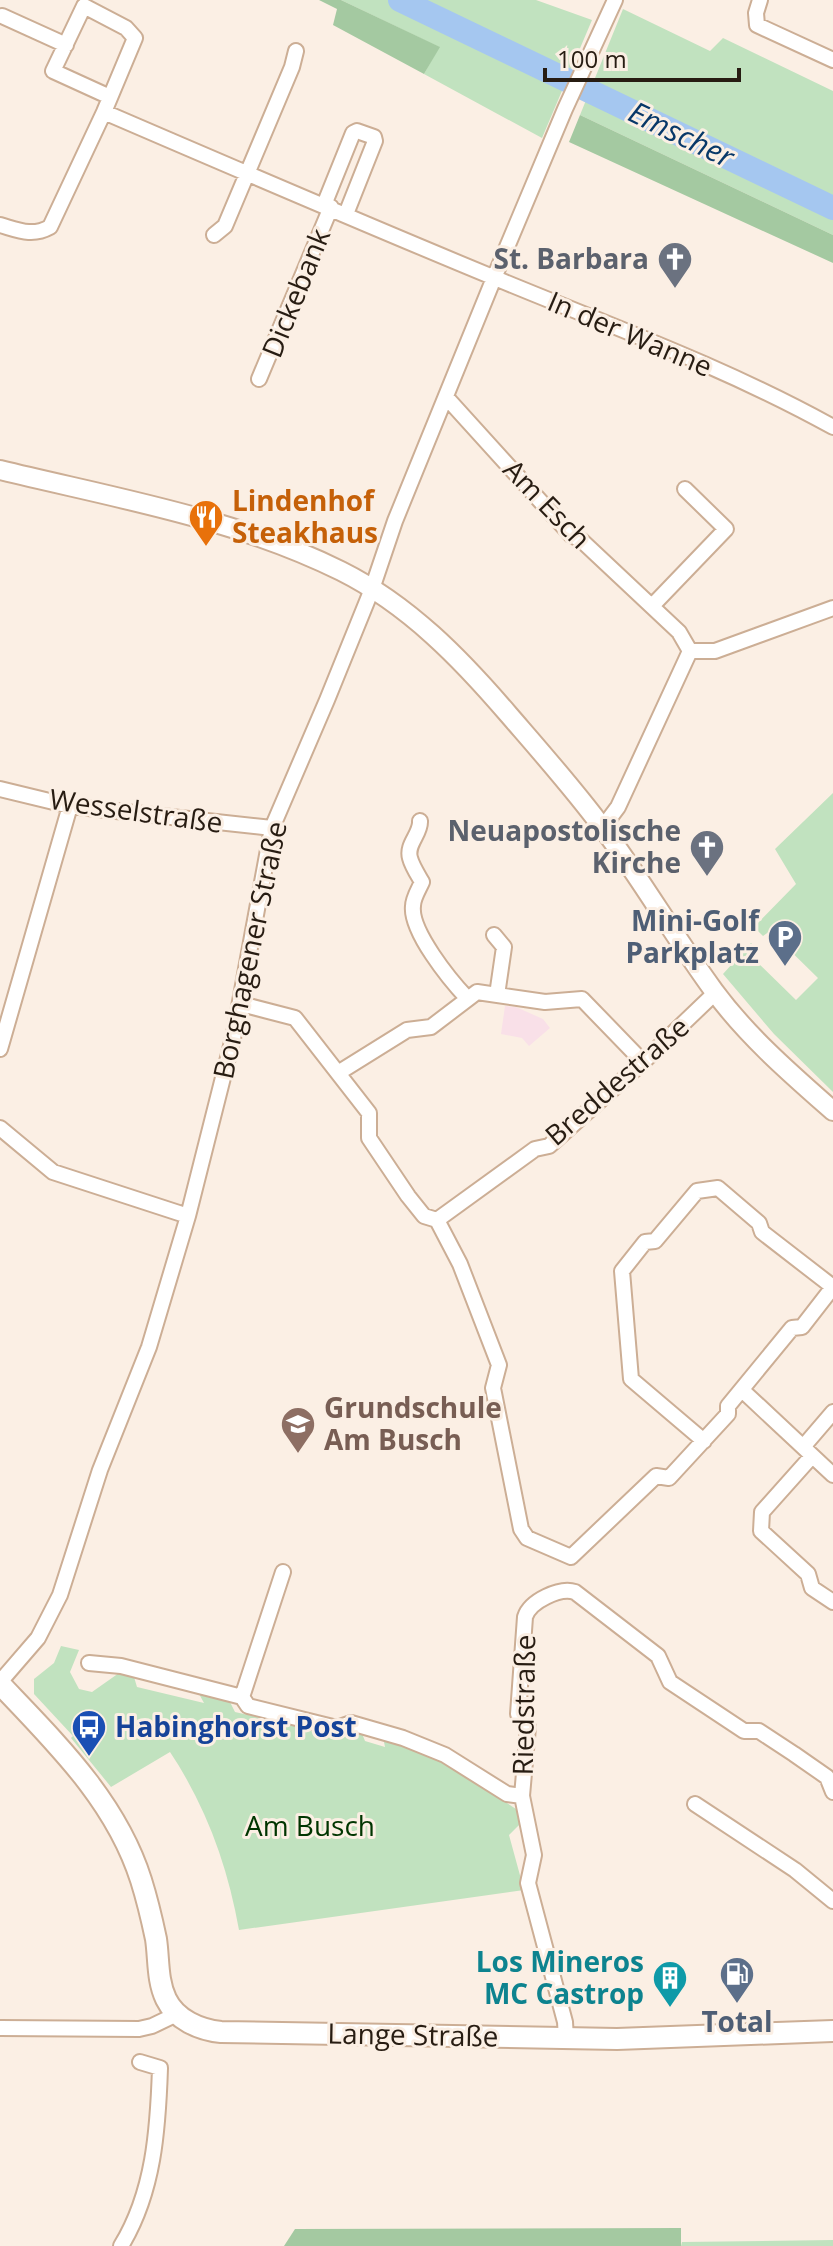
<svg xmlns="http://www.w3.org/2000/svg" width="833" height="2246" viewBox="0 0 833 2246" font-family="'Open Sans',sans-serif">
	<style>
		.industrial { fill: #f9e0e8 }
		.green { fill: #c1e2bf }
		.forest { fill: #a4c9a1 }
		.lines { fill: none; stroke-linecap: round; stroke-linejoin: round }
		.river { stroke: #a5c7f0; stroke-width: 24 }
		.minor-casing { stroke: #ccae95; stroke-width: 18 }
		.tertiary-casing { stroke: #ccae95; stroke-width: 22 }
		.secondary-casing { stroke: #ccae95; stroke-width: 24 }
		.minor { stroke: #fff; stroke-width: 14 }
		.tertiary { stroke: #fff; stroke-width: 18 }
		.secondary { stroke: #fff; stroke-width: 20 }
		.labels { text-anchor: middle; stroke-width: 6; stroke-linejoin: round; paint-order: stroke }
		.worship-label { font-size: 28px; font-weight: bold; fill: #5b616d; stroke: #fbefe4; text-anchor: end }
		.street-label { font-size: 28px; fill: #271c12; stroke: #fbefe4 }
		.food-label { font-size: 28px; font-weight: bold; fill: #c56008; stroke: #fbefe4; text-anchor: start }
		.service-label { font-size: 28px; font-weight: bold; fill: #4e5e75; stroke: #fbefe4; text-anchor: end }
		.education-label { font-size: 28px; font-weight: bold; fill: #785e54; stroke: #fbefe4; text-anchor: start }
		.transit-label { font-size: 28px; font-weight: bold; fill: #164399; stroke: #fbefe4; text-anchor: start }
		.park-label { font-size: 28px; fill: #003500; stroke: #fbefe4 }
		.culture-label { font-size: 28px; font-weight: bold; fill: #0d838f; stroke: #fbefe4; text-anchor: end }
		.water-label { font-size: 30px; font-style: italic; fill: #083869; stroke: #fbefe4 }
	</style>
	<rect width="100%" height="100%" fill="#fbefe4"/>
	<path class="industrial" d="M505,1006L516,1007L543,1019L550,1028L529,1046L522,1038L501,1034Z"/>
	<path class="green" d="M341,0H536L592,20L542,138L424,74L439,47Z
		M623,9L710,51L723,38L833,91V235L580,115Z
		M833,793V1092L774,1034L723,974L751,943L759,951L753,958L796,1000L818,978L770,931L763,936L754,927L796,884L775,849Z
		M61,1646L79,1650L70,1672L79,1689L92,1692L119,1673L134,1677L137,1687L204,1703L198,1692L229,1700L235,1712L339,1736L355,1729L361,1731L365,1741L385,1747L383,1737L444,1761L519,1811L523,1821L509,1835L524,1890L239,1930C228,1867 206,1806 170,1752L111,1787L71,1738L73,1736L34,1694V1679L54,1663Z
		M833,2240V2246H681L682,2242Z"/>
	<path class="forest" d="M319,0H341L440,47L424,74L333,25L337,9Z
		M580,115L833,235V263L569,142Z
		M681,2228V2246H284L295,2229Z"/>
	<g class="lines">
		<path class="river" d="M400,0L833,208"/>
		<g class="minor-casing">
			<path id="minor" d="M760,0L756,13L757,25L833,60
				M2,16L66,45
				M104,112C234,168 364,224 495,278C608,325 725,367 833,427
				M324,205L353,133L357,131L374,137L375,141L346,214
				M0,225C18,230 32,237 50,227L104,112L135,38L126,28L84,6L53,71L110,97
				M214,235L225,226L292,67L296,51
				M259,379L331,207
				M446,397L571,535L581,540L679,632L690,651
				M652,606L726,529L685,489
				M690,651H715L833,608
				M0,789L70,806L272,828
				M420,821C421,834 406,844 410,858C412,866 418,875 422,882C419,889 413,898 413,906C410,931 450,980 467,998
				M603,827L618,807L690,651
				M494,935L504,947L497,995
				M241,1004L295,1018L369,1113V1138L408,1196L424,1216L437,1220L460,1264L499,1365L493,1388L521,1529L527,1538L571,1557L656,1476L669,1478L728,1414V1406L792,1328L802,1327L833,1287
				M0,1049L70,806
				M338,1073L407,1030L431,1027L477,992L545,1002L582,999L643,1062
				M0,1128L53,1172L188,1216
				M437,1220L535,1149L549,1146L643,1062L715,993
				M742,1390L833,1475
				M704,1441L631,1379L622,1271L645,1242L655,1241L697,1191L718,1188L759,1223L762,1232L833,1287
				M803,1447L833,1412
				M812,1456L762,1512L761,1531L808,1574L812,1588L833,1602
				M89,1663L121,1666L242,1697L248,1706L337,1728L351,1723L403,1738L445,1755L507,1794L522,1796
				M0,1682L38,1638L60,1595L100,1470L149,1347L188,1216L234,1034L272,828L327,700L372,589L395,521L494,278L565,109L615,0
				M242,1697L283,1572
				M695,1804L795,1870L833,1901
				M0,2028L139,2029L152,2026L177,2014
				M566,2038L565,2022L528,1883L534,1855L522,1796L528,1727L518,1714L525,1617C530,1601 560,1587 575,1592L658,1656L670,1682L744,1731H759L794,1754L827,1777L833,1792
				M121,2246C154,2192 158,2129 160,2068L140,2062"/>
		</g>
		<g class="tertiary-casing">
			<path id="tertiary" d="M0,470C115,498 234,518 341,571C409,605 461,659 509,715C541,752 573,788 602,827C642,880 675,938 714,991C748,1037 791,1074 833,1111"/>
		</g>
		<g class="secondary-casing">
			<path id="secondary" d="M0,1684C56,1743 116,1801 141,1880C147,1899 152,1920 156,1939C159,1959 157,1980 166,1999C176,2020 200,2030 221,2032L617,2039L833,2031"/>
		</g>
		<use href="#minor" class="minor"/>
		<use href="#tertiary" class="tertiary"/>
		<use href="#secondary" class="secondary"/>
	</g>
	<defs>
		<g id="church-pin" transform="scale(1.8)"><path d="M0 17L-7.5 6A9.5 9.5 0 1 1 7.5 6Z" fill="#6b7280" stroke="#fbefe4"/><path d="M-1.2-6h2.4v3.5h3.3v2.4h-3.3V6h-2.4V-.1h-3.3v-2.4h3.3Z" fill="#fff"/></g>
		<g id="restaurant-pin" transform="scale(1.8)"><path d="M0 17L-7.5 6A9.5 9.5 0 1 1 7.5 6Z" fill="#e8710a" stroke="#fbefe4"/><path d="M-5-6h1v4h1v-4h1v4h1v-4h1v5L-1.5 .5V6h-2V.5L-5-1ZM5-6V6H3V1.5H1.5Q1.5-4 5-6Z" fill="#fff"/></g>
		<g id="parking-pin" transform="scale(1.8)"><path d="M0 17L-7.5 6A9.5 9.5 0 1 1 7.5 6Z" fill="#5c6f8a" stroke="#fbefe4"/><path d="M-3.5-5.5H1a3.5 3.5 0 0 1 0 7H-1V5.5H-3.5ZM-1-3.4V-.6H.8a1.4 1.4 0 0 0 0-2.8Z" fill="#fff"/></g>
		<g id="school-pin" transform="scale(1.8)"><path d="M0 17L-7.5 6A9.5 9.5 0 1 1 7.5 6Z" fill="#8d6e63" stroke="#fbefe4"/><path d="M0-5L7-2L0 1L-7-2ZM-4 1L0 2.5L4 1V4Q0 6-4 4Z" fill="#fff"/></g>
		<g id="bus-pin" transform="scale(1.8)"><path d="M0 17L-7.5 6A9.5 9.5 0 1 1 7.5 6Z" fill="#1a4fb4" stroke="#fbefe4"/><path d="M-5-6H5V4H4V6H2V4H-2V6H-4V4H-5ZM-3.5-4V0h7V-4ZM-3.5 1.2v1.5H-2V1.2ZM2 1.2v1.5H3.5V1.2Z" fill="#fff"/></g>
		<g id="fuel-pin" transform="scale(1.8)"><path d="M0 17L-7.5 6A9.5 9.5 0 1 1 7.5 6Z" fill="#5c6f8a" stroke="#fbefe4"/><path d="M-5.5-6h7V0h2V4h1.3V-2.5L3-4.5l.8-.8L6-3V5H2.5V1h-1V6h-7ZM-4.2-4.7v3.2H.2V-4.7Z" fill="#fff"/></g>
		<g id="building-pin" transform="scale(1.8)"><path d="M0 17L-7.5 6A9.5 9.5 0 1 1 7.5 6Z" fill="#0f9aa8" stroke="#fbefe4"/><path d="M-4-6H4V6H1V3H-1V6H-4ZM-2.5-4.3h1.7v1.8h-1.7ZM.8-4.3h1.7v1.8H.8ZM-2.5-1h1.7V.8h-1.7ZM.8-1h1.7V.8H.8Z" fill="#fff"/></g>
	</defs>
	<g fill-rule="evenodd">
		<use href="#church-pin" x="675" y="259"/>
		<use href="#restaurant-pin" x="206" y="517"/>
		<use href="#church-pin" x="707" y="847"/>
		<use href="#parking-pin" x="785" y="937"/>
		<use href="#school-pin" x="298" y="1424"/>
		<use href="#bus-pin" x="89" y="1727"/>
		<use href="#fuel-pin" x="737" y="1974"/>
		<use href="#building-pin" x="670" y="1978"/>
	</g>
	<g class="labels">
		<g class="worship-label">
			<text x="649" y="269">St. Barbara</text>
			<text x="681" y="841">Neuapostolische<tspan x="681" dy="32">Kirche</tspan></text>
		</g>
		<g class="street-label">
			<text transform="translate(296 293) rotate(-68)" y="10">Dickebank</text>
			<text transform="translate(630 334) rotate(23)" y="10">In der Wanne</text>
			<text transform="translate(547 504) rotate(46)" y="10">Am Esch</text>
			<text transform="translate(136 811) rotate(8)" y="10">Wesselstraße</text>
			<text transform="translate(250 950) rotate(-78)" y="10">Borghagener Straße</text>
			<text transform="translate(617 1081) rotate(-41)" y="10">Breddestraße</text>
			<text transform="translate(524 1705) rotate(-89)" y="10">Riedstraße</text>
			<text transform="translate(413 2035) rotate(1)" y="10">Lange Straße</text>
		</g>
		<g class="food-label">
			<text x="232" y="511">Lindenhof<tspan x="232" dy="32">Steakhaus</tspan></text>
		</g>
		<g class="service-label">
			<text x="759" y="931">Mini-Golf<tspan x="759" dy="32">Parkplatz</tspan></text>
			<text x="737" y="2032" text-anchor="middle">Total</text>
		</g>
		<g class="education-label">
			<text x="324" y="1418">Grundschule<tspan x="324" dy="32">Am Busch</tspan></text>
		</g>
		<g class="transit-label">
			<text x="115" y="1737">Habinghorst Post</text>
		</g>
		<g class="park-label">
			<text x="310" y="1836">Am Busch</text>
		</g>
		<g class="culture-label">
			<text x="644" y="1972">Los Mineros<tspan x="644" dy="32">MC Castrop</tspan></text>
		</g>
		<g class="water-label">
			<text transform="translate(681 135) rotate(26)" y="10">Emscher</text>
		</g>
	</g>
	<path d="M545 68v12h194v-12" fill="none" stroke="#271c12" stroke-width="4"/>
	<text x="557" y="68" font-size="24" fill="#271c12" stroke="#fbefe4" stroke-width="6" paint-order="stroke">100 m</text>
</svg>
